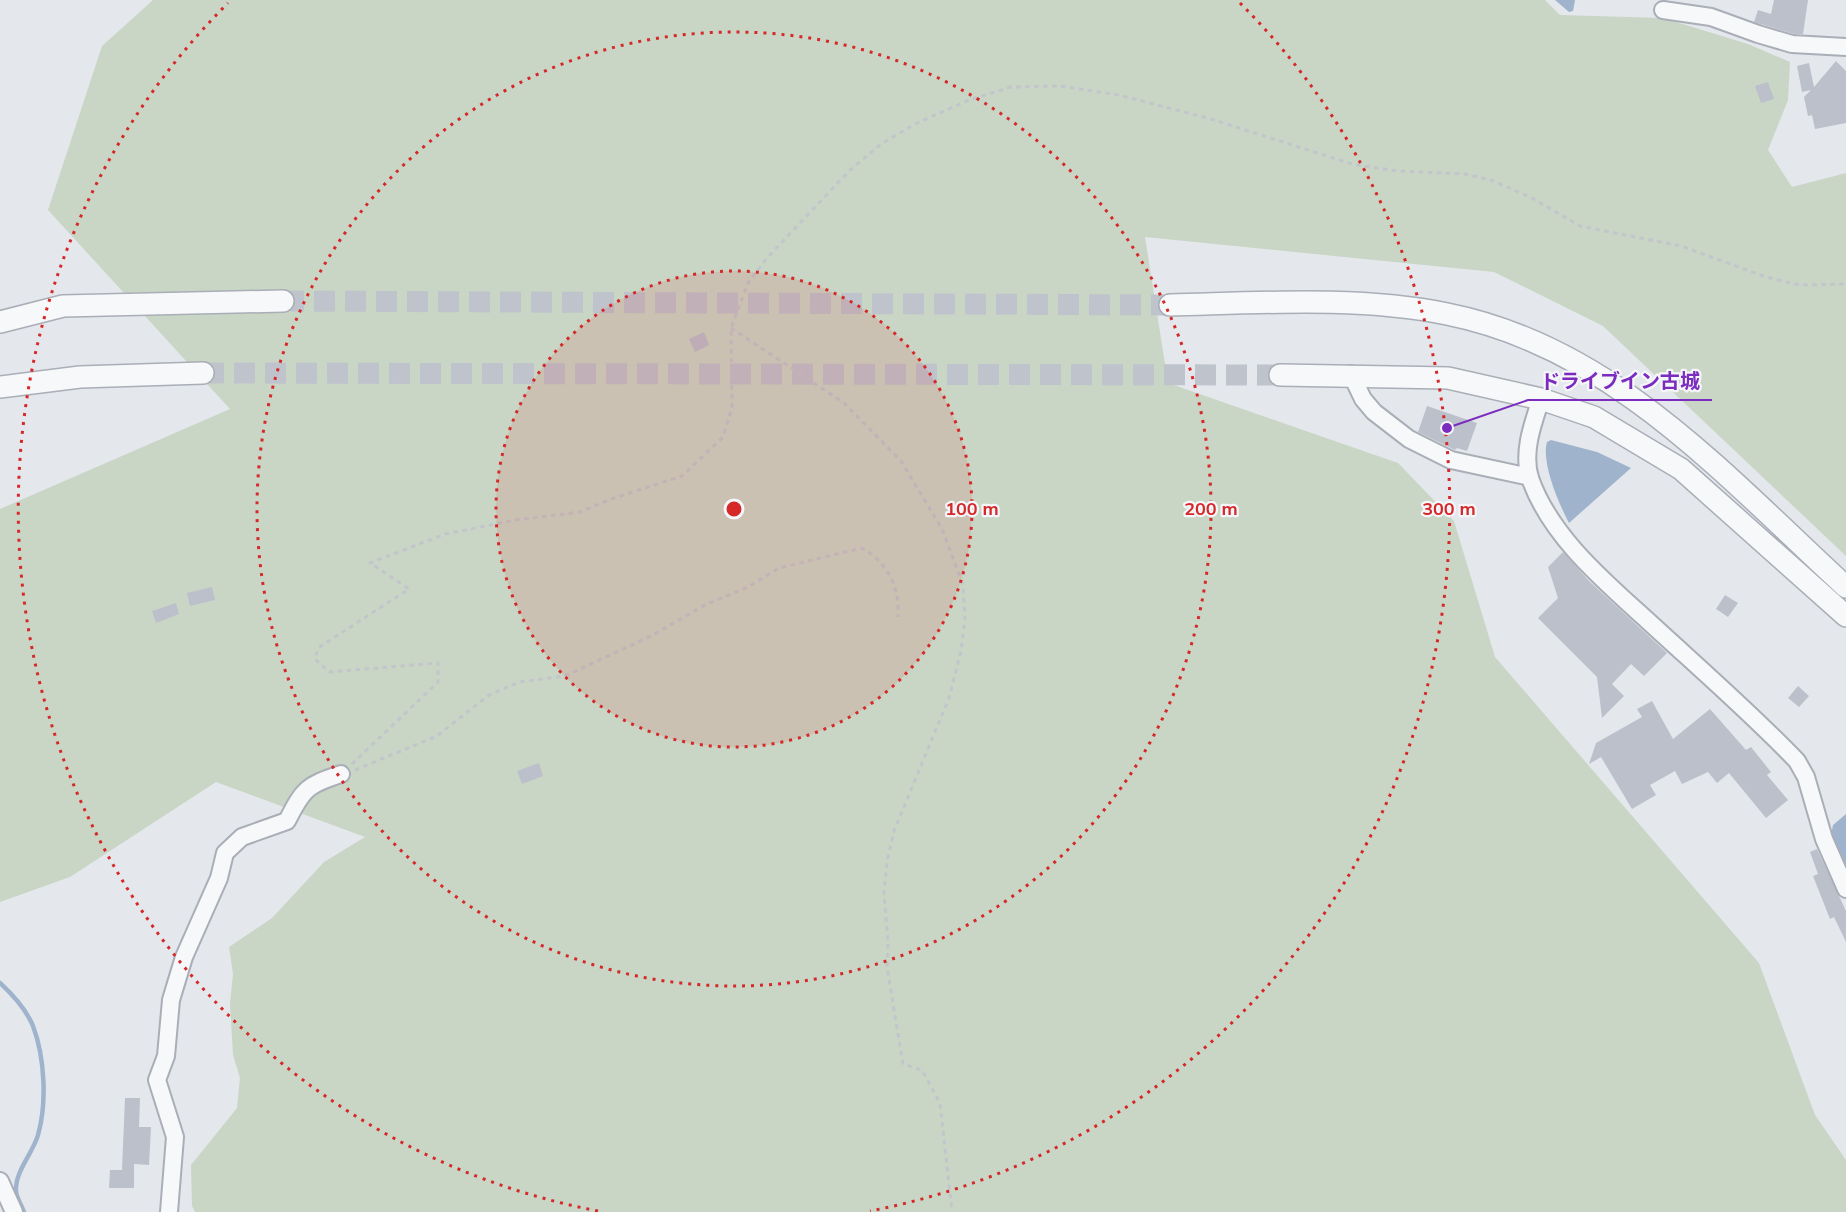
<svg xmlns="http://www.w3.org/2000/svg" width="1846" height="1212" viewBox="0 0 1846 1212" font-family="Mulish,'Noto Sans JP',sans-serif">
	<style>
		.green { fill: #c9d6c5 }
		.water { fill: #9fb4cc }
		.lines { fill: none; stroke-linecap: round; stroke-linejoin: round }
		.stream { stroke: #9fb4cc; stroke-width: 4.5 }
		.building { fill: #bbc0ca }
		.tertiary-tunnel { stroke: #bfc3cb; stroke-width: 21; stroke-dasharray: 21 10; stroke-linecap: butt }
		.minor-casing { stroke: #a9aeb7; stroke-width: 20 }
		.tertiary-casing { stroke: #a9aeb7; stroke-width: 24 }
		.path { stroke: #c2c5cb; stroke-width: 3; stroke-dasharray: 4.5 4.5; stroke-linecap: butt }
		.minor { stroke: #f7f8fa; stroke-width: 16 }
		.tertiary { stroke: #f7f8fa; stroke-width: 21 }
		.ring { fill: none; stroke: #d62828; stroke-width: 3; stroke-dasharray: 3 6 }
		.centre { fill: #d62828; stroke: #f4f6f9; stroke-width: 3 }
		.ring-label { font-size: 18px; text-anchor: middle; font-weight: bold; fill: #d62828; stroke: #f4f6f9; stroke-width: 4.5; stroke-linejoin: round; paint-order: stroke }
		.leader { fill: none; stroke: #7b2cbf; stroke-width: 2 }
		.callout-dot { fill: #7b2cbf; stroke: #f4f6f9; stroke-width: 2 }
		.callout-label { font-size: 20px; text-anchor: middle; font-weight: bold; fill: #7b2cbf; stroke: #f4f6f9; stroke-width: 4.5; stroke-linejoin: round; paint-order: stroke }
	</style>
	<rect width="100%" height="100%" fill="#e4e7ec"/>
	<path class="green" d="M153,0H1545L1560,15L1663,18L1748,44L1790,62L1788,100L1768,150L1792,187L1846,173V556L1603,326L1494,272L1145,237L1168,383L1398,463L1454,521L1495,657L1759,963L1815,1115L1846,1160V1212H195L192,1206L191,1165L237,1108L240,1078L233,1055L230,1003L233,974L229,947L272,918L324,862L365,837L216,782L70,877L0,902V509L230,409L48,210L102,46Z"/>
	<path class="water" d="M1555,0H1575L1573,11L1569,12Z
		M1551,440L1597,452L1631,468L1569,523C1559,504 1541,463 1547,442Z
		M1846,814V870L1831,835L1833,825Z"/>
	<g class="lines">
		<path class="stream" d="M0,983C13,995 26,1009 33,1026C45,1058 47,1103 38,1135C33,1153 15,1171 16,1191C16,1197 22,1206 24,1212"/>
	</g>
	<path class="building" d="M1774,0H1808L1803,34H1794L1754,22L1758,10L1771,14Z
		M1836,61L1846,71V123L1815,129L1812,115L1808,116L1804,97L1811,90L1802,92L1797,66L1809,63L1814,87Z
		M1768,82L1774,99L1761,103L1755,86Z
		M704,332L709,345L695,352L689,339Z
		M1427,406L1477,423L1467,451L1457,448L1455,450L1418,432Z
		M1563,552L1589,581L1667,653L1644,676L1631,664L1612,684L1624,696L1602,718L1597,677L1538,618L1558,598L1548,567Z
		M212,587L215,600L190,606L187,593Z
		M1725,595L1738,603L1728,617L1716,609Z
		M176,603L179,614L156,623L152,611Z
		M1798,686L1809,696L1799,707L1788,698Z
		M1652,701L1673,739L1710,709L1746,750L1751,747L1771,772L1767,775L1788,800L1766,818L1729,773L1717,783L1708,772L1682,784L1675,771L1650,785L1656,795L1632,809L1601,757L1589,764L1596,743L1642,717L1637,709Z
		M539,763L543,776L522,784L517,771Z
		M1817,849L1846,911V942L1834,917L1830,919L1813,876L1818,874L1810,852Z
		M125,1098H140L139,1127H151L149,1165L134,1164V1188H109L110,1170H122Z"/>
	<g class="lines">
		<path class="tertiary-tunnel" d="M283,301L1170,305
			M203,373L1280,375"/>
		<g class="minor-casing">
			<path id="minor" d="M1663,10L1711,17L1758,34L1792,44L1846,47
				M1351,374L1363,399L1374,412L1409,439L1451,460L1530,477
				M1541,399C1533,423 1522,452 1530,478C1550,536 1604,581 1648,621C1698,667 1750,712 1797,761L1806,777L1824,839L1846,889
				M0,1181L14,1212
				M169,1212L175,1137L157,1080L166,1056L171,1000L184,957L219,878L225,853L242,837L287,821C303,789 307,785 341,774"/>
		</g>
		<g class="tertiary-casing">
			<path id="tertiary" d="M1170,305C1258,303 1360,296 1447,314C1613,347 1726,477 1846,587
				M0,322L63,306L283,301
				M1280,375L1448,378L1541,399L1594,417L1681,469L1846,616
				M0,387L80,377L203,373"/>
		</g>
		<path class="path" d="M731,328L844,403L901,461L942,529L963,585L965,619L961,651L949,698L894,831L887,862L884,894L888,942L887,967L903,1064L922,1070L940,1103L952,1212
			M352,764L438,682V663L329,672L315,659L318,648L409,589L370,563L445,534L516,520L580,512L608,500L682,476L723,437L732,407L731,328L748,283L767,258L849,171L881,144L915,124L969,100L1011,87L1060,86L1119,95L1211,119L1352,164L1397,171L1465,174L1491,180L1532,198L1580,226L1681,246L1766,277L1800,285L1846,284
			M355,770L437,736L489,695L519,682L565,676L651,636L705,605L748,587L779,568L862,548C888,563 900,588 898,617"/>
		<use href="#minor" class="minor"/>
		<use href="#tertiary" class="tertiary"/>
	</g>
	<circle cx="734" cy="509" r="238" fill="#d62828" fill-opacity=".12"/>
	<g class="ring">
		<circle cx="734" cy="509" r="238"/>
		<circle cx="734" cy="509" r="477"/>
		<path d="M598 1211A715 715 0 0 1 228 3M1240 3A715 715 0 0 1 870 1211"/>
	</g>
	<circle cx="734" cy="509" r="9" class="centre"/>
	<g class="ring-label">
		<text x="972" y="515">100 m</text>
		<text x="1211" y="515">200 m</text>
		<text x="1449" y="515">300 m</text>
	</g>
	<path class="leader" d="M1447 428L1528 400H1712"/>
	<circle class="callout-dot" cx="1447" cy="428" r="6"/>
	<g class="callout-label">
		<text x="1620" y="388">ドライブイン古城</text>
	</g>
</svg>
